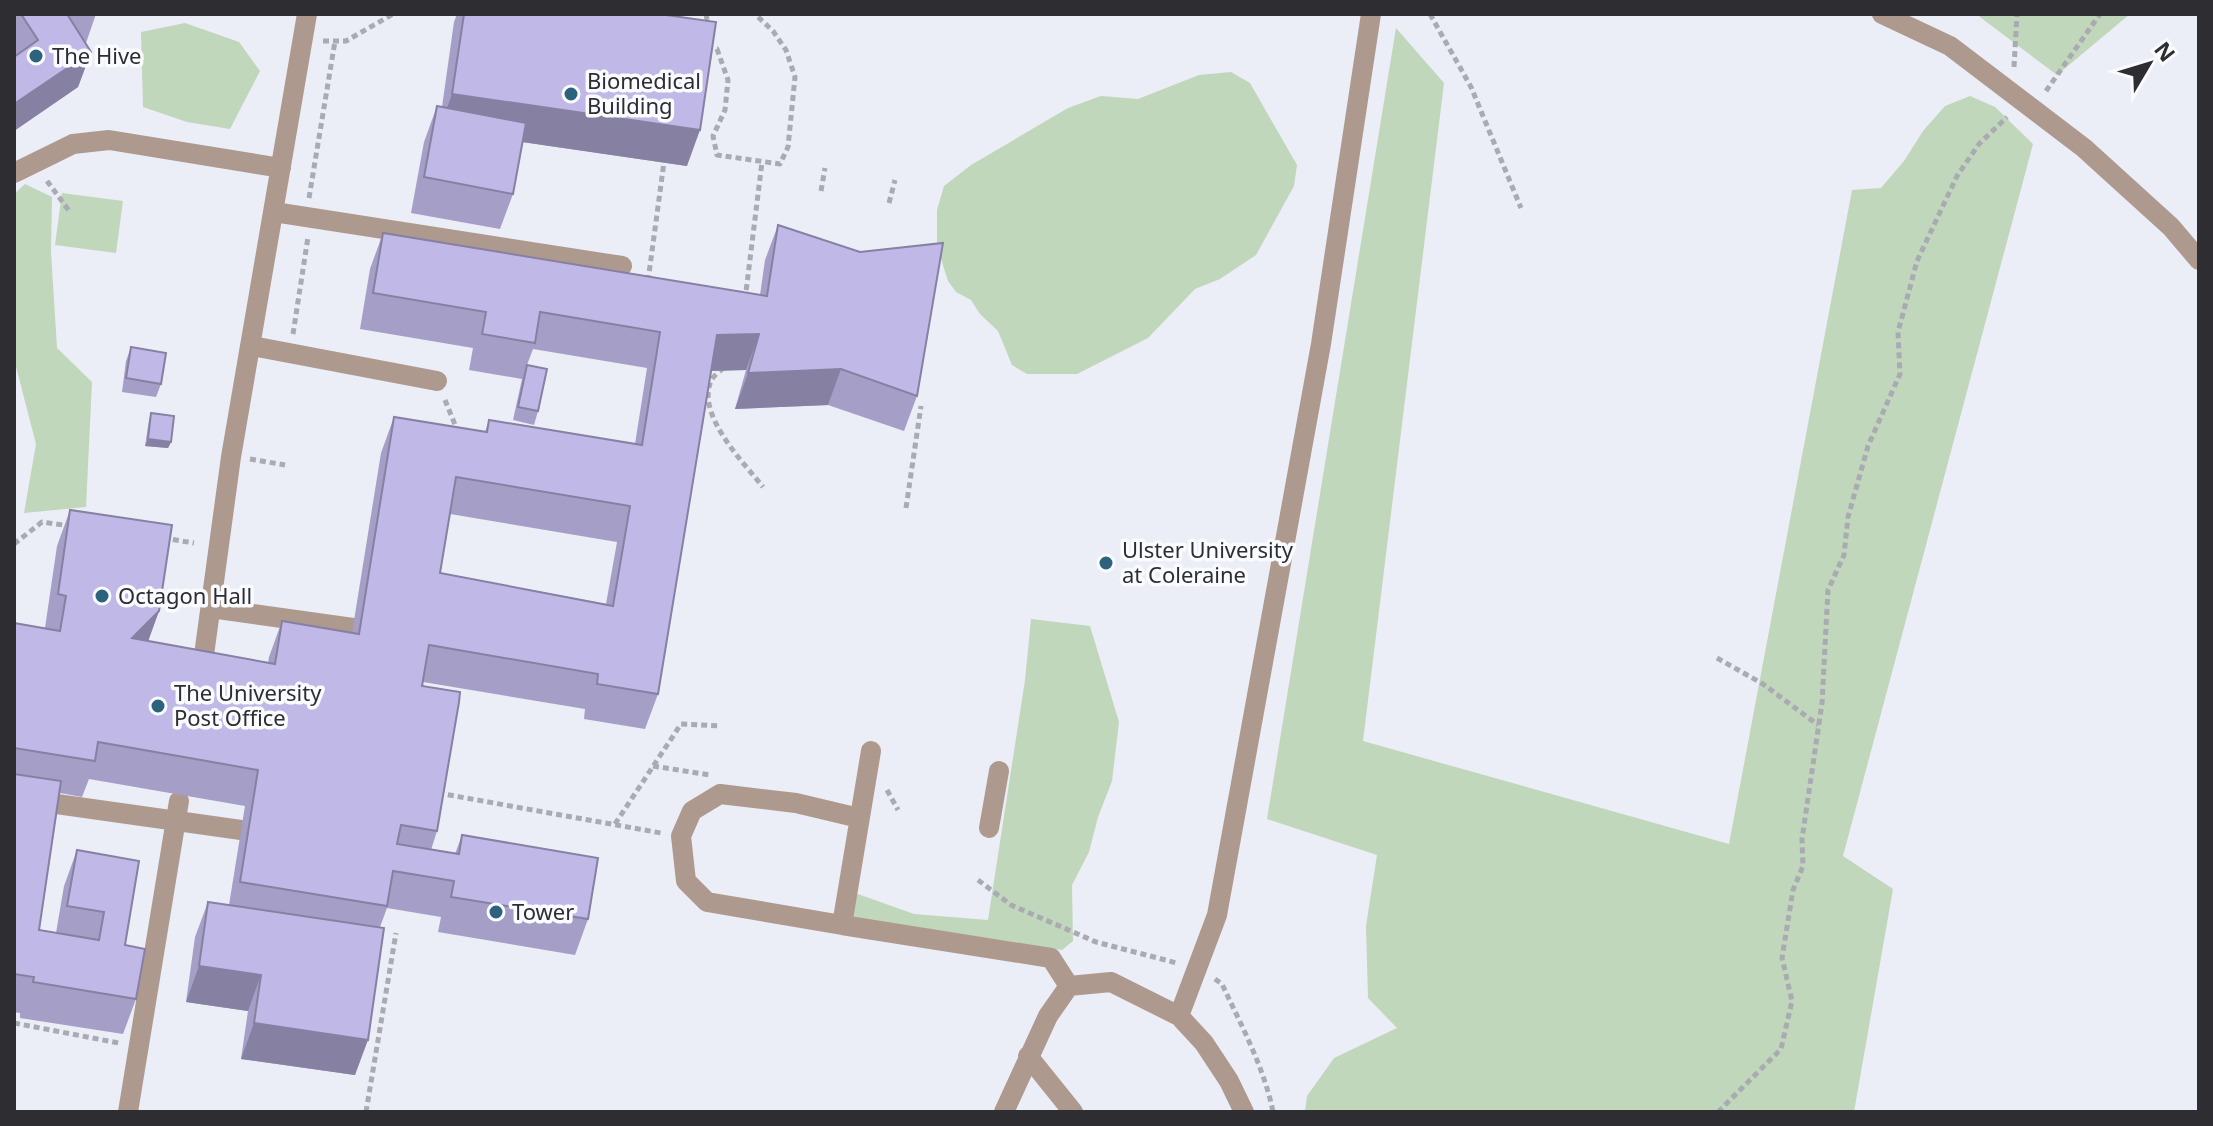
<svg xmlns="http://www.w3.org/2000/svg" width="2213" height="1126" viewBox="0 0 2213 1126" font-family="'Noto Sans',sans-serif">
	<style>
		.green { fill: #c0d7bb }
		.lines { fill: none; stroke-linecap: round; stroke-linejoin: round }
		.path { stroke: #a9aab2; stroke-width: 5; stroke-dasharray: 6 4; stroke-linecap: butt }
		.minor { stroke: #ae998e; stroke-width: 20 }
		.wall { fill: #a59ec7; fill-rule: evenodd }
		.shaded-wall { fill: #8681a2 }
		.building { fill: #c0b8e7; stroke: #8681a2; stroke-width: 2; fill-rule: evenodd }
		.poi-dot { fill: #2d627e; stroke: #fafbff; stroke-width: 3 }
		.labels { text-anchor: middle; stroke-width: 7; stroke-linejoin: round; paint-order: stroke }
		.poi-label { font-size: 22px; fill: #2e2e32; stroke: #fafbff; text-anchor: start }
	</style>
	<rect width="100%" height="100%" fill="#ebedf7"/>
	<path class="green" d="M1976,14H2130L2057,75Z
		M185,23L239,42L260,71L230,129L187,122L143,107L141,32Z
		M1396,28L1444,83L1363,741L1729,844L1852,190L1881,188L1904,161L1923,131L1945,106L1970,96L1995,107L2033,144L1843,856L1893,889L1854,1112H1305L1307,1096L1334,1058L1397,1028L1368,998L1366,926L1377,855L1267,819Z
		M1231,72L1250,83L1297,165L1294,186L1256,255L1220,279L1195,289L1148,338L1077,374H1027L1012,365L998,331L980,314L971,300L956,292L948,281L937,246V210L944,186L971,165L1068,108L1101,96L1138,99L1199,75Z
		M25,184L52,197L51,252L57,348L92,382L86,507L24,513L36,444L14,359V194Z
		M62,193L123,201L116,253L55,245Z
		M1031,619L1090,626L1119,722L1112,781L1098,817L1089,852L1072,885L1073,941L1062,950L839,915L841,888L914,914L988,920L1025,680Z"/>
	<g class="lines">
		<path class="path" d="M706,14L708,25
			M1430,14L1471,87L1521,208
			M323,41H346L393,14
			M707,47L717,49L728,80L725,110L713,136L717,155L780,164L788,147L795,77L786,50L773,31L755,14
			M2014,67L2017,14
			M2046,91L2100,14
			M47,181L70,212
			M821,191L825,168
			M309,198L335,41
			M889,203L895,180
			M648,281L664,162
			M745,300L762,162
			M293,334L308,237
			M724,368C720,371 713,376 711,381C696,415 744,463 763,487
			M445,400L458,432
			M250,459L285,465
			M906,508L921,406
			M163,538L194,543
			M14,544L42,522L70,526
			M1717,658L1763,684L1818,725
			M653,766L710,775
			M887,790L898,810
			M438,793L661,833
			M615,824L681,724L721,726
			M978,880L1011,905L1096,942L1177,963
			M1215,979L1222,984C1241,1025 1264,1067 1273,1112
			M14,1023L119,1043
			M366,1112L396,933
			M1718,1112L1781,1049L1792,1001L1782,958L1793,890L1803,866L1802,839L1822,703L1828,590L1844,555L1848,517L1868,446L1900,374L1898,332L1917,261L1957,176L1979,144L2007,117"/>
		<path class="minor" d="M1882,14L1950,46L2084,148L2171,227L2199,260
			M14,173L73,144L109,140L281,168
			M274,212L622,266
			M252,346L437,381
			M211,608L353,628
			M201,677L231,457L307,14
			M871,751L842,925L1051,958L1069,986
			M14,798L241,830
			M989,828L999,771
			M842,925L707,902L686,881L681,836L692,811L720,794L796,803L859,818
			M1179,1016L1217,915L1321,344L1371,14
			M1028,1056L1073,1112
			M128,1112L179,801
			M1004,1112L1048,1016L1069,986L1111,982L1179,1016L1204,1043L1229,1081L1244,1112"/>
	</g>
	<path class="wall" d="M14,14H96L86,43L91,52L78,87L14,131Z
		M457,14H659L687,166L523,142L513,194L500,229L411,213L424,142L437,106L442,107L454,22Z
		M778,225L917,396L904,431L828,405L735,409L746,370L711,371L658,694L645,729L584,719L585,709L423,682L437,831L431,850L455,854L462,835L588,919L575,955L438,932L441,917L387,908L380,927L355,1075L241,1059L248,1011L186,1002L195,937L208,902L229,905L245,806L89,779L82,797L60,793L39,930L56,933L64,886L77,850L125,945L136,999L123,1034L20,1018V1013L14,1012V623L45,628L57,546L70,510L159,611L148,641L268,663L269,657L282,621L352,633L381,453L394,417L485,432L489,420L635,444L647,368L533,349L527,365L538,411L534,425L513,420L522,379L469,370L473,348L360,329L370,269L383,233L760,295L765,260ZM450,514L617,542L606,604L440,573Z
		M131,347L161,384L156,397L122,392L126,361Z
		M151,413L171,442L168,448L145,446L149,420Z"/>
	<path class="shaded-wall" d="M91,52L78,87L14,131V104Z
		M452,94L700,130L687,166L439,130Z
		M759,334L746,370L704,371L717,335Z
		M841,369L828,405L735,409L748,373Z
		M148,439L171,442L168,448L145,446Z
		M159,611L146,647L132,638Z
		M199,966L261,975L248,1011L186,1002Z
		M254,1023L368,1040L355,1075L241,1059Z"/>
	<path class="building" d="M21,14H67L91,52L14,104V57L38,40Z
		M464,14H659L716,22L700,130L452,94Z
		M437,106L526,123L513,194L424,177Z
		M778,225L860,252L943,243L917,396L841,369L748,373L759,334L717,335L658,694L597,684L598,674L429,645L422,686L460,692L459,702L437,831L401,825L397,844L459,854L462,835L598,858L588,919L451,897L454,881L393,871L387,906L240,882L258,770L98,742L95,761L14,748V623L60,631L66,596L58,594L70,510L172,525L159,611L132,638L275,664L282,621L359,634L394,417L487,432L489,420L642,445L660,332L540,312L535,343L482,334L486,312L373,293L383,233L767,296ZM456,477L630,506L613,606L440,573Z
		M131,347L166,353L161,384L126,378Z
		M527,365L547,369L538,411L518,407Z
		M151,413L174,416L171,442L148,439Z
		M14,774L61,781L39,930L99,940L104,912L67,906L77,850L139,861L125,945L145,949L136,999L33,982L34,977L14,974Z
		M208,902L384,928L368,1040L254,1023L261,975L199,966Z"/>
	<g class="poi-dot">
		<circle cx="36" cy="56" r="8"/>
		<circle cx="571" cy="94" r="8"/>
		<circle cx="1106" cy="563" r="8"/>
		<circle cx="102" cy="596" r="8"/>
		<circle cx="158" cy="706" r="8"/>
		<circle cx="496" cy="912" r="8"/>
	</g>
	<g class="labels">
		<g class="poi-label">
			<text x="52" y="64">The Hive</text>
			<text x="587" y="89">Biomedical<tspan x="587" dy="25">Building</tspan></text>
			<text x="1122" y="558">Ulster University<tspan x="1122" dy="25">at Coleraine</tspan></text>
			<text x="118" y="604">Octagon Hall</text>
			<text x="174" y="701">The University<tspan x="174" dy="25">Post Office</tspan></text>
			<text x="512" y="920">Tower</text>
		</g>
	</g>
	<rect width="2213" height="1126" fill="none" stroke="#2e2e32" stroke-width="32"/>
	<g transform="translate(2149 64) rotate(52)" stroke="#fafbff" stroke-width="6" paint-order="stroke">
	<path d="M0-6L14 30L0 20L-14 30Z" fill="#2e2e32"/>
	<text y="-12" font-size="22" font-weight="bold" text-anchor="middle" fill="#2e2e32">N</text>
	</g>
</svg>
